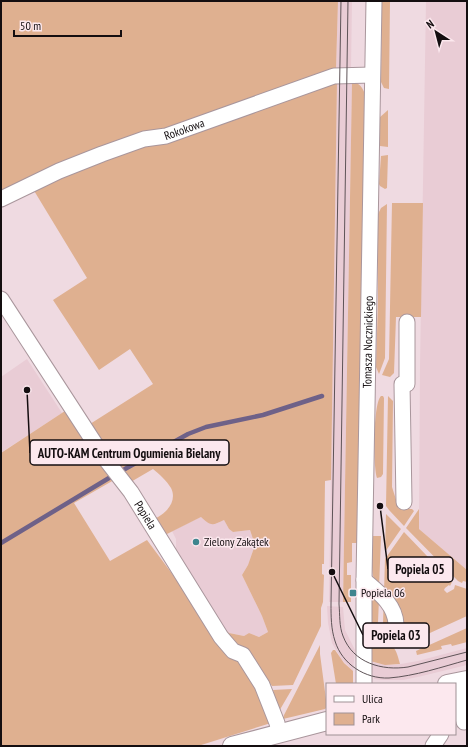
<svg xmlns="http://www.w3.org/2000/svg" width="468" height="747" viewBox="0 0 468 747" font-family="'PT Sans Narrow',sans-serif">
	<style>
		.built { fill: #e9ccd5 }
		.green { fill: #dfb090 }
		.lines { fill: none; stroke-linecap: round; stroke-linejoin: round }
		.stream { stroke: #6e6188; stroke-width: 4.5 }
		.minor-casing { stroke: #a9969c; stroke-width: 17 }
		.major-casing { stroke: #a9969c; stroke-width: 20 }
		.minor { stroke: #fff; stroke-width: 15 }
		.major { stroke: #fff; stroke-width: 18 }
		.tram { stroke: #5e5357; stroke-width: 1 }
		.poi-dot { fill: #3e858e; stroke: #fce8ee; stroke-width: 1.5 }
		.labels { text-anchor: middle; stroke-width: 3; stroke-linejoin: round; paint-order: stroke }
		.street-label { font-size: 12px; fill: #140e10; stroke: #fce8ee }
		.poi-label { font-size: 12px; fill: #140e10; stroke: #fce8ee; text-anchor: start }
		.leader { fill: none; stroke: #140e10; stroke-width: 1.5 }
		.callout-dot { fill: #140e10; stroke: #fce8ee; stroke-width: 1.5 }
		.callout { fill: #fce8ee; stroke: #140e10; stroke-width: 1.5 }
		.callout-label { font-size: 13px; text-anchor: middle; font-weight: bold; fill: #140e10 }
	</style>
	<rect width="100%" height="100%" fill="#efdae1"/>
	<path class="built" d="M338,1H352L351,69H336Z
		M426,1H467V570L419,529L420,366Z
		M337,82H352L343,602H329Z
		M27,359L62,413L2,452L1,377Z
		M201,517L215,524L224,520L229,529L233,532L250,530L255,545L248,565L242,575L262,616L268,632L259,637L249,633L244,636L229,633L214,619L176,551V539L172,531Z
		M327,606L343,607L345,630L355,650L353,671L341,659L332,643L328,623Z
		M467,648V665L422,676L403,680H383L374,679L372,672L370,661L380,664L395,665L418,661Z"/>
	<path class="green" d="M1,1H338L336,69L159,132L157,129L47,170L1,191Z
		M382,1H390L389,89L384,88L381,82Z
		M337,82L331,480L325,481L324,564H322V574L324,575L323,602L321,608V626L293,685L272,686L246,650V664L271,723L198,746H1V453L68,409L114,480L74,503L110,561L147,540L173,575L189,598L214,619L229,633L244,636L249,633L259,637L268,632L262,616L242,575L248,565L255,545L250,530L233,532L229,529L224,520C212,526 211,526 201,517L163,536L152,520C165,515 178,502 171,488C167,481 159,474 153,469L129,483L90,424L153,384L130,349L99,370L53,300L87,278L33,189L154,139Z
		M352,82C360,83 362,87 365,94L358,490L357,543H352V562L347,563V575H351V602H343Z
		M388,110V147L380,146L379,118Z
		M388,155L387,188L385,189L380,186L379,184L381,156Z
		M392,203H423L421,317H396L394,373L390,377L382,375L389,359Z
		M387,204L385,358L379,374L376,367L378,300V214L381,208Z
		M381,396H383L384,398L383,474L381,477L377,478C373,468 373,403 381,396Z
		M388,396L393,401L392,487L399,509H412L414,511L404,526L389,510L386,506Z
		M419,509V529L467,570V585V582L463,581L462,583L458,581L406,528Z
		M386,514L401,529L385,552Z
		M404,532L452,582L450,586L449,585L445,588L444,590L447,593L454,589L455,585L467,589V616L419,638L409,640C404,625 391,633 383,624L385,559Z
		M373,536H381L379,589C368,574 373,554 373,536Z
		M372,594L379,599L378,622L377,624H371Z
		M467,628V642L452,646L451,644L441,646L442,649L417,655L416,651Z
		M371,640C392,642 395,644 400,664L385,665L370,661Z
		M320,645V654L327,707L325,709L283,719L284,715Z
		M333,650H335L344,663L353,671V684H336L331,653Z
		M292,689L278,713L273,690Z"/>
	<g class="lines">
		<path class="stream" d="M125,469L188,434L206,427L263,415L322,396
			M1,543L109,478"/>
		<g class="minor-casing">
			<g id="minor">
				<path id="s1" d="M1,199L59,171L102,154L144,139L166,136L334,76L372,75"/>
				<path id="s2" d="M1,299L103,456L131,492L221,637L233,651L243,655L262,685L277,723L279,733"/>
				<path d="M402,384L404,502"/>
				<path d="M407,384V322"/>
				<path d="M364,580C378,592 395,604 396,624"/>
				<path id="s3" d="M364,684V580L374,1"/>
				<path d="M458,697L464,722"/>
				<path d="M433,746L441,734"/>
			</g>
		</g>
		<g class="major-casing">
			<path id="major" d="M447,684L467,680
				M455,698L467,694
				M232,746L327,721"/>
		</g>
		<use href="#minor" class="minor"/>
		<use href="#major" class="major"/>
		<path class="tram" d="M341,1L331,604C331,616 331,629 335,641C342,664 365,679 389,678C415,676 442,667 467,660
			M348,1L339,604C340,615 339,626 343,636C353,663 382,671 408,667L467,652"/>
	</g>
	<g class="poi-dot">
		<circle cx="196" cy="542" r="4"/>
		<rect x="349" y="589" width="8" height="8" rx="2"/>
	</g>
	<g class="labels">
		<g class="street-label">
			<text dy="4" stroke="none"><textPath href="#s1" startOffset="197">Rokokowa</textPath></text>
			<text dy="4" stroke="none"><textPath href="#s3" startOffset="342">Tomasza Nocznickiego</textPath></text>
			<text dy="4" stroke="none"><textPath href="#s2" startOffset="260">Popiela</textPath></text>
		</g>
		<g class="poi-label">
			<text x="204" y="546">Zielony Zakątek</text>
			<text x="361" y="597">Popiela 06</text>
		</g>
	</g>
	<path class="leader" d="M27 390L30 453M380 506L388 569M332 572L363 635"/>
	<g class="callout-dot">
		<circle cx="27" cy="390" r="4"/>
		<circle cx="380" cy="506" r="4"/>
		<circle cx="332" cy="572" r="4"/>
	</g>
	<g class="callout">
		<rect x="30" y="440" width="199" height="25" rx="4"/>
		<rect x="388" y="557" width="65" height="25" rx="4"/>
		<rect x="363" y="623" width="66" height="25" rx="4"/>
	</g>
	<g class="callout-label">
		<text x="129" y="458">AUTO-KAM Centrum Ogumienia Bielany</text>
		<text x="420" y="574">Popiela 05</text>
		<text x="396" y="640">Popiela 03</text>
	</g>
	<rect width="468" height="747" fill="none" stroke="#140e10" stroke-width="4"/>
	<rect x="326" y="683" width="130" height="52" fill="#fce8ee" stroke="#9f9195"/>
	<rect x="334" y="696" width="20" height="6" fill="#ffffff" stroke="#9f9195"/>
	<text x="362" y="703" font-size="12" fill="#140e10">Ulica</text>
	<rect x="334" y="713" width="20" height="12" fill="#dfb090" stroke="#9f9195"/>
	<text x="362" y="723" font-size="12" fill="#140e10">Park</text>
	<g transform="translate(436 32) rotate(324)" stroke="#fce8ee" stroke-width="3" paint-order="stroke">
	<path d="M0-3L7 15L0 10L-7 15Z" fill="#140e10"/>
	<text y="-6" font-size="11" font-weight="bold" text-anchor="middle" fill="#140e10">N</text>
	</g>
	<path d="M14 30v6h107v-6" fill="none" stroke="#140e10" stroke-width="2"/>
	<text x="20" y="30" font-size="12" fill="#140e10" stroke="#fce8ee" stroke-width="3" paint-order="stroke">50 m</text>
</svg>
